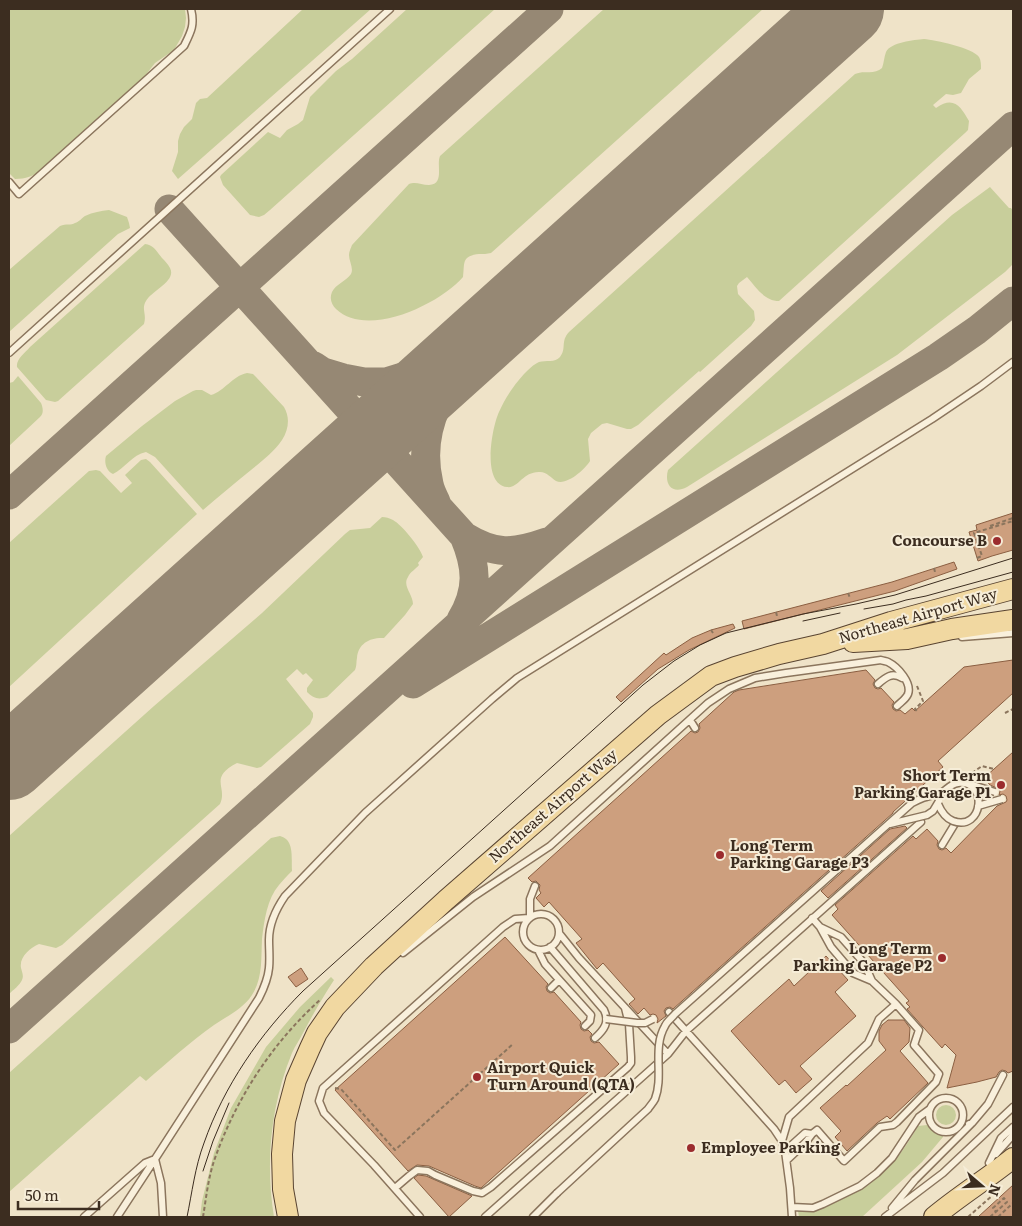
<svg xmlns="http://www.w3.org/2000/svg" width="1022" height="1226" viewBox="0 0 1022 1226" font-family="Literata,serif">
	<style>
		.green { fill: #c8ce9b }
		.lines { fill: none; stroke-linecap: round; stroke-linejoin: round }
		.taxiway { stroke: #968874; stroke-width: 29 }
		.runway { stroke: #968874; stroke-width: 74 }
		.building { fill: #cd9f7e; stroke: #8b5f42 }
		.lane-casing { stroke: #8b755d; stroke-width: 9 }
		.primary-casing { stroke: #594431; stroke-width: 22 }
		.path { stroke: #8b755d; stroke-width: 2; stroke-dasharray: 4 2.5; stroke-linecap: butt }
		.lane { stroke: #f9f0dc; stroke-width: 6 }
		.primary { stroke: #f1d8a1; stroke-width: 20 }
		.tram { stroke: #3c2d20; stroke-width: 1 }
		.lane-bridge-casing { stroke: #8b755d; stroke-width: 9; stroke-linecap: butt }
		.lane-bridge { stroke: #f9f0dc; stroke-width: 6 }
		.poi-dot { fill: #9b2c2e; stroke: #f6edd8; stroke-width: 2 }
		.labels { text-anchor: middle; stroke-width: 4; stroke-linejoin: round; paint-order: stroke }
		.poi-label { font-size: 15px; font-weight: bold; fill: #3c2d20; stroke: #f6edd8; text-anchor: end }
		.street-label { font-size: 15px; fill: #3c2d20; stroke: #f6edd8 }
	</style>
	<rect width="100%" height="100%" fill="#efe3c8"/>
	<path class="green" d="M9,9H185L186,18L185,27L182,36L174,50L155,63L141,81L42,170C33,176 26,179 15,179L9,173Z
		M303,9H371L178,179L172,171L178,152V141L180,134L184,127L192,119L196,103L200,99L207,98Z
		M407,9H495L270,210L264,215L259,217L250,215L223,185L220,177L221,175L268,132L280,138L287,130L298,124L303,120L310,97L336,71L352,59Z
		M604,9H763L491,253C487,254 483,254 479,254C461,256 465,263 463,277C440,304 367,339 336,309C332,305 329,299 332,292C336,284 346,281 351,274C354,269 349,261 349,255C349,251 351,248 352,245L409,184C416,181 421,185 429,185C445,184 436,165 440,156Z
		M924,39C935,40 973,48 979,57C981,60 981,65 981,69L969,79L961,93L953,95L946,94L933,105L936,108C954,95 961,107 969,121L968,130L965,133L779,301C764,301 756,287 747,277L739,283L737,286L738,294L754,311L755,320L751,326L700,372L699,371L638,425L631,429H627L607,423L602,424L591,433L588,439L590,461C585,469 567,486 556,481C551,478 547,472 540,472C523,471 518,489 507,487C481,484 492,427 499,412C505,398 514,385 524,374C528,370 534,364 539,362C546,360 555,363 560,357C567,348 560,342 569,332L855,74C864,70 875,75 882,68C884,63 884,57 886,52C891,42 914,40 924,39Z
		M990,187L1009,208H1011L1013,211V261L1012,265L1005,272L897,355L687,487C672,495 664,484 668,470L952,215Z
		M109,210L127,217L129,223L130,228L118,234L9,332V270L60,226C66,223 71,226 75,223C79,222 82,218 85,216C93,212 101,211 109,210Z
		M145,244C154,245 157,252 162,258C165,261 168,264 170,268C177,281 151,291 146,301C141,309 147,314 144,324L58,401L55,402L46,400L17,367C16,359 25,353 30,347Z
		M247,373L253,374L256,377L284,407C290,417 289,429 282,440C274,452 262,461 251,470C235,483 219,496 203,510L155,457L146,452C132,455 125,468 113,474C106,471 104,462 106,456L142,426L175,401L193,391L196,390H202L211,395C225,391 232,376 247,373Z
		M18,376L41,403C43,408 44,413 40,417L9,446V383L13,382Z
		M146,459L150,462L197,514L9,687V543L89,471L96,470L100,471L121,493L132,483L125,475L141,460Z
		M382,517C386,517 389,518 393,520C402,525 420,547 423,557L418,563L419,565C416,569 410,572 408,577C402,586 413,594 413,604L405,615L384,638C371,637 358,643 357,658C356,663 357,665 355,670L327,697C318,700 313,698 307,692V688L313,680L306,673L303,675L297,669L286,679L313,713V717L310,724L261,767L257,768L237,763C208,778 228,787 220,804L62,945L56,948L39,944C30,948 19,957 21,968C22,972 24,976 22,980C20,985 13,990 9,994V836L154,706L262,613L345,534L350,530L370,528Z
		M280,836C295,840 291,858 292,871C287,876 283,880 279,885C267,899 264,921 262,939C261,958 263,978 252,995C243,1009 227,1016 214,1025C190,1042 168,1062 146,1081L140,1076L9,1192V1073L271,838Z
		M331,977L334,980C323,997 313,1014 303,1033C300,1039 295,1046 292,1053C271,1104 265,1162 274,1217H200L202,1201L214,1153L231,1108L266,1047L300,1007Z
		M936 1115a10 10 0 1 1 20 0a10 10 0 1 1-20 0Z
		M927,1125L935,1132L943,1135V1137L922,1162L862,1217H799L798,1211C805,1210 812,1210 818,1208C825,1206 832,1202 839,1199C878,1182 897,1163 918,1126Z"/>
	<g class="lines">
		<path class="taxiway" d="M828,26L855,9
			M169,209L464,536C495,555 513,554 547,542
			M314,366L323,372L343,378L364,382H386L415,373L443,359L486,334C450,379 414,421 429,484C430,490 433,496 436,502
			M9,495L549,9
			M461,620C479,590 477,567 464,536
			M413,684L938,357L977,330L1013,301
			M9,1029L1013,126"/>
		<path class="runway" d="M9,763L847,9"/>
	</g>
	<path class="building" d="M1013,513V550L992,556L978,561L969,532L977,530L976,525Z
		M954,562L957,569L895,591L744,629L742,621L892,582Z
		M733,624L735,628L689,650L658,669L621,702L616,697L664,653L666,655L692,638L711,630Z
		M1013,660V693L938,761L943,767L893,812V813L673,1009L670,1007L666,1008L664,1011L666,1016L657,1023L658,1019L656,1015L653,1014L650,1015L644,1008L638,1014L629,1004L635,999L603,963L597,969L576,943L582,939L549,902L544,907L536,898L541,893L539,890L540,885L536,881L532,882L528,878L691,731L695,733L698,732L700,728L699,724L734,692L739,690L866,670L875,680L873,684L875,688L878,689L881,688L894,702L892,705L893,709L896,711L900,710L905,714L912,708L915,711L964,667Z
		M1013,752V1071L1008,1073L1006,1071L1002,1070L999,1072L996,1077L977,1082L947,1088L956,1055L945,1044L942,1048L923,1027L907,1009L910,1007L906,1003L909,1001L832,915L838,909L835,905L913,836L916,839L927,829L938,841L937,845L939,849L942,850L946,848L951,853L997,806L1006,802L1007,800L1006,796L1003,794L999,795L1000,791L999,789L990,785L984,778Z
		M905,826L907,828L828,898L821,891L890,829Z
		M505,937L548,984L546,987L547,991L550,993L554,992L581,1022L580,1025L581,1029L584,1031L588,1030L592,1034L590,1037L591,1041L594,1043L599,1042L619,1064L481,1188L475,1186L429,1166L417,1165L408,1171L335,1090Z
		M826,956L848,980L835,992L856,1016L800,1066L812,1079L796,1093L785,1080L779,1085L731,1031L789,979L794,986Z
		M301,968L308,979L296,987L288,977Z
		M888,1020H904L910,1028L909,1042L900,1051L928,1083L890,1119L887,1116L877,1123L847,1151L835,1137L841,1131L820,1108L846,1085L847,1086L886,1050L879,1041V1031L882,1025Z
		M418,1175L426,1176L472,1196L449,1217L414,1178Z
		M1013,1185V1217H978Z"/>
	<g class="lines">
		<g class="lane-casing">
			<path id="lane" d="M9,182L19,194L184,46C191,32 195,25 191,9
				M9,353L390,9
				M962,637L1013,633
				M878,684C886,677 892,672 902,678
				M690,720L695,728
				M942,845L956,822
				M523 932a18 18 0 1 1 36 0a18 18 0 1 1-36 0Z
				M530,916V899L535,886
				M812,918L820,927L831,947L853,973L872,981L896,1004
				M820,927L841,937L864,963L872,981
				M559,933L579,958L668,1054
				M550,947L604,1010C610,1022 604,1030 595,1038
				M538,950L545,964L591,1015L590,1021L585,1026
				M403,953L473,897L550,846L708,703L729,689L755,678L786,673L881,660C883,661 886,661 888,662C898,667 912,683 908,694C906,699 901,702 897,706
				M551,988L559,980
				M669,1012L774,1129L782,1141L785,1151L790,1188L792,1217
				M929 1115a17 17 0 1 1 34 0a17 17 0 1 1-34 0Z
				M969,1124L972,1123L988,1104L1003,1075
				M782,1141L789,1117L868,1043L879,1019L896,1004L919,1030L914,1045L939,1074L936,1082L897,1122L893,1125L880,1127L844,1161L817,1130L812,1134
				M785,1151L805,1133L812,1134L806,1142L787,1160
				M996,1154L1013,1135
				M989,1163L1001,1138L1013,1127
				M395,1188L409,1176L417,1170L428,1171L435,1175L473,1191L482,1193L491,1187L628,1067L631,1063V1057L629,1024L625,1008
				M792,1207L813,1208L823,1204L860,1186L877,1173L892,1158L919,1117L930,1109
				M892,1208L915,1180L972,1123
				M84,1217L145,1163L155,1159L259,998C264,988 268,979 269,968C270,959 269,949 269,940C269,923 276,909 285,896L365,813L492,699L517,678L932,419L981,386L1013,362
				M117,1217L155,1159L161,1183L163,1217
				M420,1217L374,1165L324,1113L319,1101L323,1088L503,927L515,919L529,918
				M485,1217L668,1054L686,1031L921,822
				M533,1217L557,1193
				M885,1217L943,1173L1013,1107"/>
		</g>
		<g class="primary-casing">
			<path id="primary" d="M853,642L907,639L952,629L1013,620
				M288,1217L283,1189L282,1154L285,1121L296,1080L310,1048L317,1033L335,1007L374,966L446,900L658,715L711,676L735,667L779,654L823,644L891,622L1013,589
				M934,1217C959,1196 987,1179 1013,1158"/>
		</g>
		<path class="path" d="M990,526L1013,518
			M977,558L982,556L974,533L1013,521
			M934,568L935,572
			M848,593L850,598
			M776,612L777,616
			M711,630L713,633
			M917,686L923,701L915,709L918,712
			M1005,713L1013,709
			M972,773L982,766L994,769
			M335,1088L341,1089L395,1150L513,1044
			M203,1217C206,1199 208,1179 214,1161C235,1100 272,1043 320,1000
			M968,1217L1002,1187
			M990,1217L1007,1202L1004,1198L993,1208L996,1212
			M998,1217L1013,1203"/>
		<use href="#lane" class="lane"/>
		<use href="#primary" class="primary"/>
		<path class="tram" d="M864,609L893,604L906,600L926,596L1013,572
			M803,621L840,613
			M203,1171L213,1141L229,1103
			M187,1217C192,1193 195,1167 204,1143C224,1086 260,1034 303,991L643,685L674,661L700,645L726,633L803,614L856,604L895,595L1013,558"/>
		<g class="lane-bridge-casing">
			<path id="lane-bridge" d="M970,784L979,787L995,792
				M978,806L1002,799
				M890,824L927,815L933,811L939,801
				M606,1019L637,1023H645L653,1019
				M557,1193L648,1109C650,1106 653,1103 655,1099C664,1076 652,1048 665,1026C667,1021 672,1018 675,1014L912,803C916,801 921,798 926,797C931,795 936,795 941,793C947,790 950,784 958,783C989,780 983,832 953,821C945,818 941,811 938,804"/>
		</g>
		<use href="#lane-bridge" class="lane-bridge"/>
	</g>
	<g class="poi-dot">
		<circle cx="997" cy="541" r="5"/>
		<circle cx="1001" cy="785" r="5"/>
		<circle cx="720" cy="855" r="5"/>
		<circle cx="942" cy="958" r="5"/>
		<circle cx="477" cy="1077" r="5"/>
		<circle cx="691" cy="1148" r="5"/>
	</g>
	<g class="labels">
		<g class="poi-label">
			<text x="987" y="546">Concourse B</text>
			<text x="991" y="781">Short Term<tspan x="991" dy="17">Parking Garage P1</tspan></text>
			<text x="730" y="851" text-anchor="start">Long Term<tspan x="730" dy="17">Parking Garage P3</tspan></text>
			<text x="932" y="954">Long Term<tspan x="932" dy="17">Parking Garage P2</tspan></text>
			<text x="487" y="1073" text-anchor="start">Airport Quick<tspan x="487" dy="17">Turn Around (QTA)</tspan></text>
			<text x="701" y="1153" text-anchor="start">Employee Parking</text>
		</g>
		<g class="street-label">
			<text transform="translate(918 616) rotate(-16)" y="5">Northeast Airport Way</text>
			<text transform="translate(553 806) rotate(-41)" y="5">Northeast Airport Way</text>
		</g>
	</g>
	<rect width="1022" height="1226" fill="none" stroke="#3c2d20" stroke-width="20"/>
	<g transform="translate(982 1186) rotate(109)" stroke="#f6edd8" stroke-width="4" paint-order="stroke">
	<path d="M0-4L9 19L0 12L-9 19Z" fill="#3c2d20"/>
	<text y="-8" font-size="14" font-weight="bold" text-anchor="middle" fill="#3c2d20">N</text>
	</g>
	<path d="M18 1201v8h81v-8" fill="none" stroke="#3c2d20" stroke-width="2.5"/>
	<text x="25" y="1201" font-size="15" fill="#3c2d20" stroke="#f6edd8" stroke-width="4" paint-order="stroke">50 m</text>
</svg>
